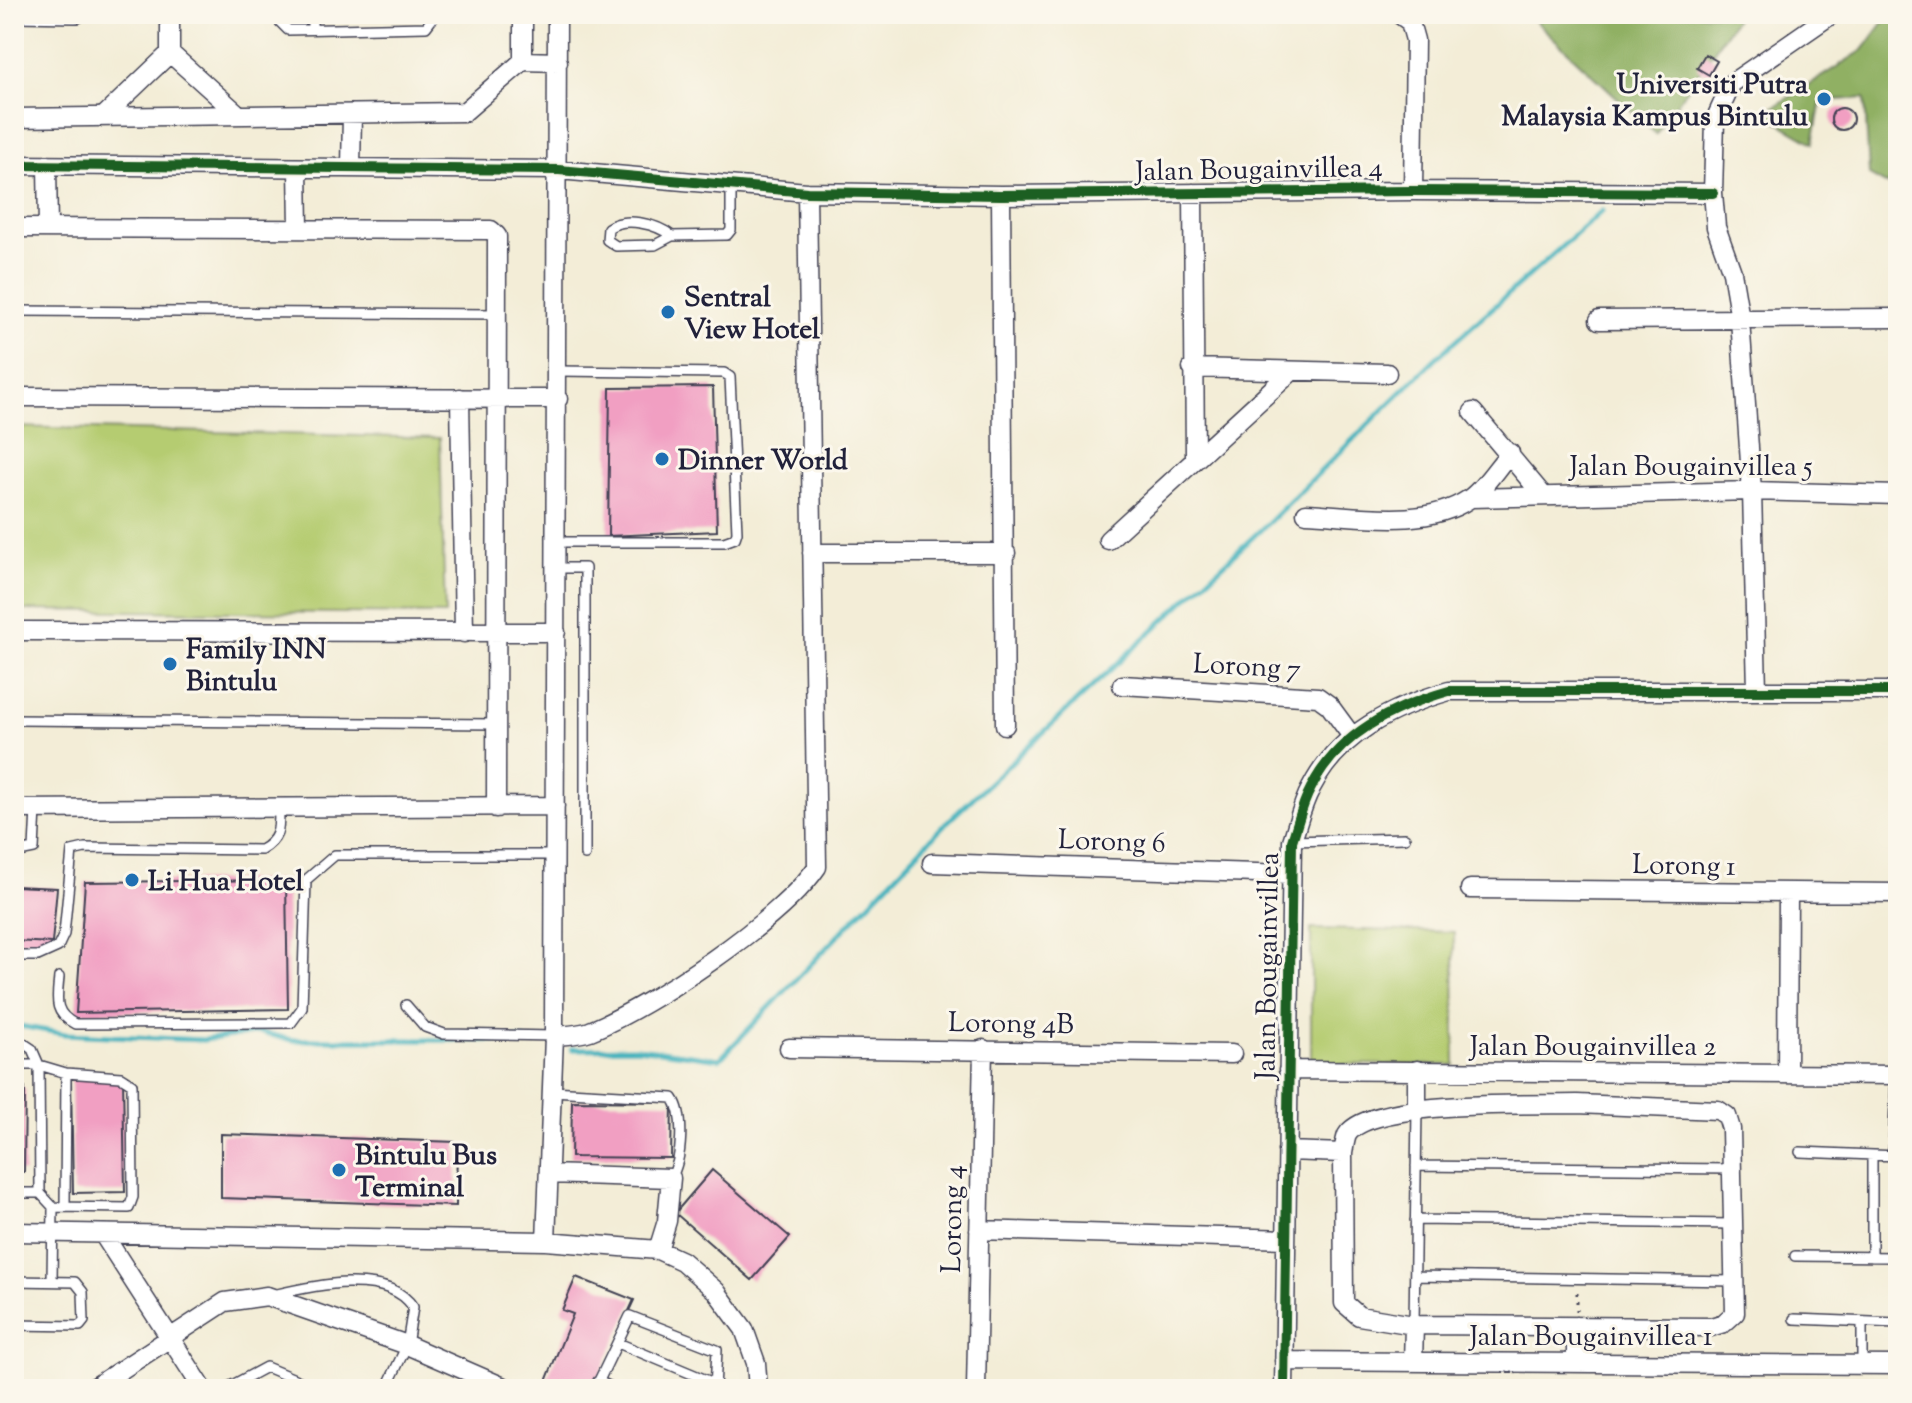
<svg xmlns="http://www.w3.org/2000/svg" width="1912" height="1403" viewBox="0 0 1912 1403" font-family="'Sorts Mill Goudy',serif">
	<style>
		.green { fill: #b5cc71; stroke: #6c7756; stroke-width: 2 }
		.forest { fill: #90b063; stroke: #59694f; stroke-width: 2 }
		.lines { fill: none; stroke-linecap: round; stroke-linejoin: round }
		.stream { stroke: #44b3be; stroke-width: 5 }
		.building { fill: #f19fc2 }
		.lane-casing { stroke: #414052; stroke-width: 12 }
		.street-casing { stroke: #414052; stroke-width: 21 }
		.path { stroke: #414052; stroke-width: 3; stroke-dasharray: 2 6; stroke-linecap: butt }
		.lane { stroke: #fff; stroke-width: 9 }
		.street { stroke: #fff; stroke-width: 18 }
		.cycleway-casing { stroke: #fbf7ec; stroke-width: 15 }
		.cycleway { stroke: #1b5e20; stroke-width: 10 }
		.poi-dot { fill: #1f6fb2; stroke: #fbf7ec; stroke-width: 3 }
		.labels { text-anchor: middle; stroke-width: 6; stroke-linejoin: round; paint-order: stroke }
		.poi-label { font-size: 28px; font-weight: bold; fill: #22223b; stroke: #fbf7ec; text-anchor: start }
		.street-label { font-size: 28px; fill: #22223b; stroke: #fbf7ec }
	</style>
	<rect width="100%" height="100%" fill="#fbf7ec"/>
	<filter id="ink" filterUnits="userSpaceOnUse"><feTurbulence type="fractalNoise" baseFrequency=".0125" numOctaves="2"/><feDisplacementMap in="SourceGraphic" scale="16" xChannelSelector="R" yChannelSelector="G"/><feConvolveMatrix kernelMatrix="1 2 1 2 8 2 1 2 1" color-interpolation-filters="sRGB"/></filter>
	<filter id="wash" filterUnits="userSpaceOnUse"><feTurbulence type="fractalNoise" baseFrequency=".006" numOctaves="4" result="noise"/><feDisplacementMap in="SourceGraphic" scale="32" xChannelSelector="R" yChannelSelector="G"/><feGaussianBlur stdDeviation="1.8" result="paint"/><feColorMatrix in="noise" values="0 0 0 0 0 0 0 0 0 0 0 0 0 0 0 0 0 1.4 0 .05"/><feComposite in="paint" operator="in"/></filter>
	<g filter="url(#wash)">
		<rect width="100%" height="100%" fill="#f3edd7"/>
		<path class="green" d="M14,427L440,438L445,614L14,610Z
			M1311,929L1454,932L1455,1065L1311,1064Z"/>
		<path class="forest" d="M1528,14H1739L1656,134Z
			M1890,14H1898V191L1869,175L1865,98L1821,101L1813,143L1763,114L1863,50Z"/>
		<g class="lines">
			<path class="stream" d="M14,1025L65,1034L203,1040L259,1032L292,1040H524
				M572,1049L637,1048L720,1059L943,826L1269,522L1435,359L1602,211"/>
		</g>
		<g id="blocks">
			<path class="building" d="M1705,54L1717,61L1709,75L1697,68Z
				M1831 119a11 11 0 1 1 22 0a11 11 0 1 1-22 0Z
				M713,387L717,531L608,536L610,388Z
				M286,880L288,1009L76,1013L85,882Z
				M14,886L57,888L52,943L14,941Z
				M123,1078L125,1192L73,1193L71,1079Z
				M14,1088H25L24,1172H14Z
				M572,1101L672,1102L671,1158L571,1157Z
				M221,1134L457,1142L456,1206L221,1198Z
				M712,1170L790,1237L752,1280L675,1213Z
				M576,1277L634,1300L593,1389H543L573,1314L562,1310Z"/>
		</g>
	</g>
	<g filter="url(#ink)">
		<use href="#blocks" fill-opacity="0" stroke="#414052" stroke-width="2"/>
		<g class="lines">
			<g class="lane-casing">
				<path id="lane" d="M272,14L288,30L426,27L436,14
					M312,14V27
					M14,17L78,18L85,14
					M672,236C657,224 625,216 608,228L607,240L616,246L655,245L672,236L727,235L731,230V186
					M14,311L497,314
					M557,542H724L735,538L737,532L730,377L724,373L558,371
					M557,568H585V855
					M14,720L496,724
					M1292,841L1405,838
					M14,853L34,849L36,809
					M14,956H38L58,947L64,934L72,851L85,848L261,850C280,839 279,829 279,808
					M59,977C57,999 53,1013 75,1024L291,1023L302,1008L306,880L335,855H555
					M406,1005L425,1027L444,1034L554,1036
					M14,1037L32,1049L39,1065L40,1193L53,1207L52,1281
					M14,1065H39L66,1073L121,1077L132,1084L133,1197L129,1208L53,1207
					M552,1091L673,1098C685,1115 682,1160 671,1178
					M1800,1152L1898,1156
					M1872,1155V1257
					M1893,1156L1896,1075
					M1416,1166L1732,1169
					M14,1193H40
					M65,1207L66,1073
					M1415,1220L1733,1224
					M1795,1256L1898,1257
					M1415,1276L1734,1281
					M14,1281L75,1282L83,1292L84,1321L80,1326L14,1325
					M273,1295C311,1286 388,1268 413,1307L407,1345L386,1389
					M1794,1319L1898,1323
					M1862,1323V1364
					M1414,1325L1417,1108
					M618,1343L716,1384
					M598,1381L615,1389
					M225,1389L266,1367L318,1389
					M595,1389L630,1316L717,1350L715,1389"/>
			</g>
			<g class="street-casing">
				<path id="street" d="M1399,14L1410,22L1415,40L1413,191
					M170,53L239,115
					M523,61V14
					M103,117L170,53V14
					M14,118L464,112L523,61L558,62
					M14,165L559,170L807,192L1001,195L1413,191L1713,193
					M47,165L48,228
					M298,168L299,228
					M351,168L352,114
					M1193,193L1195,458
					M1001,195L1005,725
					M14,228L491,230L497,236L496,808
					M1599,320L1898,318
					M1192,368L1387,373
					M14,397L558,399
					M460,398L464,633
					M1473,412L1541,493
					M1471,498L1752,491L1898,495
					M1306,513C1356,515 1425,529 1469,499C1484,489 1497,467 1510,453
					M1108,540L1292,371
					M812,553H1006
					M14,631L556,632
					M1122,685L1318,697L1329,705L1351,735
					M1757,690L1752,491L1740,319L1732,272L1716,227L1713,193L1715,120L1732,83L1832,14
					M14,809L555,806
					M932,863L1291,874
					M1470,889L1898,893
					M554,1036C566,1035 579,1035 590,1031C651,1007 781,920 817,867L807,192
					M789,1048L1232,1054
					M1288,1070L1898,1075
					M1787,1074L1788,894
					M1577,1104L1718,1110L1727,1116L1731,1129L1735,1313L1724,1323L1711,1327L1414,1325L1359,1316L1344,1303L1343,1153C1344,1148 1345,1140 1347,1135C1368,1099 1536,1105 1577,1104Z
					M1417,1108V1070
					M1287,1151L1343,1153
					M549,1174L671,1178L667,1221L658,1250
					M979,1230L1286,1239
					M14,1232L546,1241L658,1250L682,1261L716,1291L744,1329L756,1363L758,1389
					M103,1234L203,1389
					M546,1241L554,1036L557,14
					M1284,1361L1898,1365
					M1413,1362L1414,1325
					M1576,1363V1326
					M92,1389L225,1302L267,1296L407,1345L508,1389
					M976,1389L983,1049
					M1284,1389L1292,841C1298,823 1302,804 1311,788C1339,733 1393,707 1449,691H1898"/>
			</g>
			<path class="path" d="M1577,1311V1290"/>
			<use href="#lane" class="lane"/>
			<use href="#street" class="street"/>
			<g class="cycleway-casing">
				<path id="cycleway" d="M14,165L559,170L807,192L1001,195L1413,191L1713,193
					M1284,1389L1292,841C1298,823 1302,804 1311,788C1339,733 1393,707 1449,691H1898"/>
			</g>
			<use href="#cycleway" class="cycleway"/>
		</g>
	</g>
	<g class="poi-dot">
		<circle cx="1824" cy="99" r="8"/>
		<circle cx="668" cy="312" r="8"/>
		<circle cx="662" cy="459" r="8"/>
		<circle cx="170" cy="664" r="8"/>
		<circle cx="132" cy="880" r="8"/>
		<circle cx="339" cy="1170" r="8"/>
	</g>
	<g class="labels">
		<g class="poi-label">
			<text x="1808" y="93" text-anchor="end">Universiti Putra<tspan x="1808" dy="32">Malaysia Kampus Bintulu</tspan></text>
			<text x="684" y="306">Sentral<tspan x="684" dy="32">View Hotel</tspan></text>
			<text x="678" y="469">Dinner World</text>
			<text x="186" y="658">Family INN<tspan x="186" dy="32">Bintulu</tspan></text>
			<text x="148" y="890">Li Hua Hotel</text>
			<text x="355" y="1164">Bintulu Bus<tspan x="355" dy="32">Terminal</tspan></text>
		</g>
		<g class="street-label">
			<text transform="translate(1259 168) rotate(-1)" y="10">Jalan Bougainvillea 4</text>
			<text x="1691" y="475">Jalan Bougainvillea 5</text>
			<text transform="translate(1247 665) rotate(3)" y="10">Lorong 7</text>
			<text transform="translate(1112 840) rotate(2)" y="10">Lorong 6</text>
			<text transform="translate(1684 864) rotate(1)" y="10">Lorong 1</text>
			<text transform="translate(1266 966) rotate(-89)" y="10">Jalan Bougainvillea</text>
			<text transform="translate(1011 1022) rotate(1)" y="10">Lorong 4B</text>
			<text x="1593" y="1055">Jalan Bougainvillea 2</text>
			<text transform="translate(951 1219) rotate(-89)" y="10">Lorong 4</text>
			<text x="1591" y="1345">Jalan Bougainvillea 1</text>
		</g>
	</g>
	<rect width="1912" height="1403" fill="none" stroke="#fbf7ec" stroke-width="48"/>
</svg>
